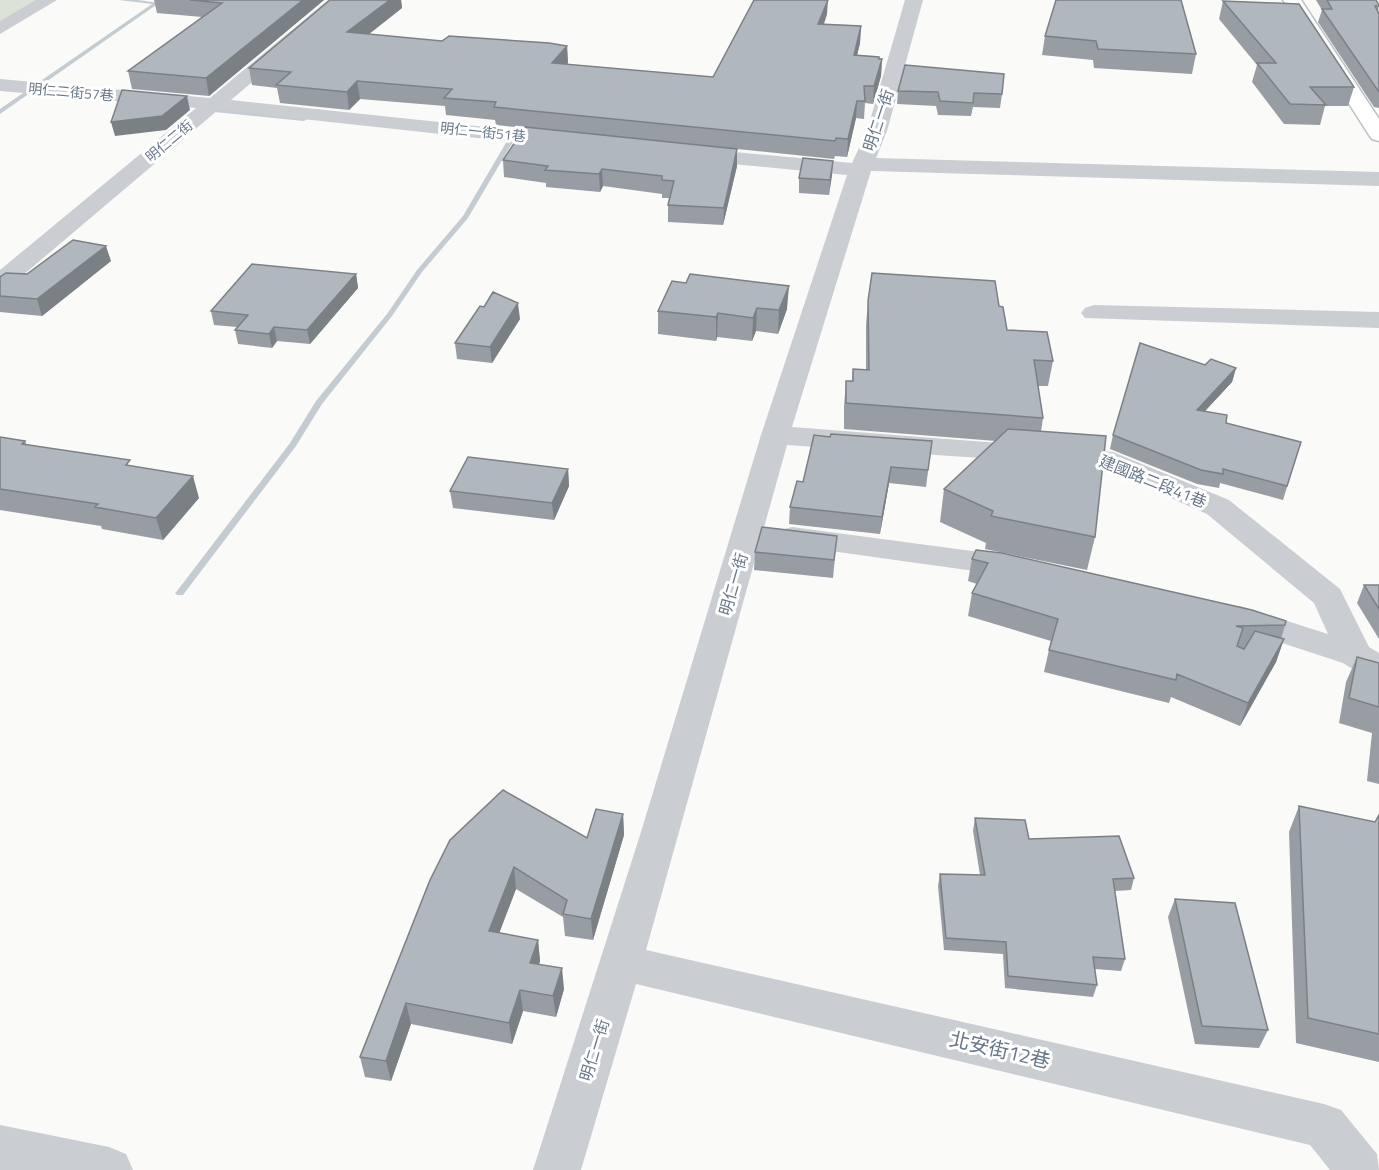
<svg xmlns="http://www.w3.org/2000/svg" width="1379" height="1170" viewBox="0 0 1379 1170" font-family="'Titillium Web','Noto Sans TC',sans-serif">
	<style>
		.green { fill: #dbe2d8 }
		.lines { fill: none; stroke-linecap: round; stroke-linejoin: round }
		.stream { fill: #c4ccd2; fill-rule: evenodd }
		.secondary-casing { stroke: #bcc0c5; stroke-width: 3 }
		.street { fill: #cacdd1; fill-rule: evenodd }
		.secondary { fill: #fff; fill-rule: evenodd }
		.wall { fill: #979da3 }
		.shaded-wall { fill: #7b8085 }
		.building { fill: #b0b7be; stroke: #7b8085; stroke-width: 1.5 }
		.labels { text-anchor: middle; stroke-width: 6; stroke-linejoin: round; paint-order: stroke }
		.far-street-label { font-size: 14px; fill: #687789; stroke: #fff }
		.street-label { font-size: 16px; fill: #687789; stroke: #fff }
		.near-street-label { font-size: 20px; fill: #687789; stroke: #fff }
	</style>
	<rect width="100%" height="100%" fill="#fafaf8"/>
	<path class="green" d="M0,0H39L0,23Z"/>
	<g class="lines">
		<path class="stream" d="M119,0H138L159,3L0,114V109L152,4Z
			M207,108L304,117L307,119L304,121L205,111L204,110Z
			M503,137L514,140L468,218L422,272L392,316L322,404L296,446L183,595H177L175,593L177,591L290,443L316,401L387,314L417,270L463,216L507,141L501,140V138Z"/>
		<g class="secondary-casing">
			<path id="secondary" d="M1283,0H1301L1379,119V141L1372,139L1369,135Z"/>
		</g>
		<path class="street" d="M36,0H57L0,34V21Z
			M328,0H348L231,100L562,135L569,137L573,141L569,145L562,147L218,110L9,287L0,289V270L196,108L0,91V79L210,98Z
			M905,0H923L887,131L876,158L1379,172V186L871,171L792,427L1113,452L1229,500L1340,589L1369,647L1379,653V681L1367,678L1343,663L1228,625L1223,617L1228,609L1240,606L1328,634L1314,603L1207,514L1098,466L787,445L646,950L1324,1104L1341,1110L1377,1154L1379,1170H1330L1310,1145L636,984L581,1170H533L641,832L761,435L847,175L691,160L683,159L680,154L683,149L691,148L852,163L867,131Z
			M1094,305L1379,312V328L1085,318L1081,313L1085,308Z
			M792,527L1017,557L1028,560L1033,567L1028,574L1017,577L781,544L776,537L781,530Z
			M0,1125L109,1147L126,1154L133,1170H0Z"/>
		<use href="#secondary" class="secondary"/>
	</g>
	<path class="wall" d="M154,0H324L209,96L132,89L128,71L202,17L157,13Z
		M330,0H401L402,8L369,34L442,41L567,46L568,63L567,64L713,77L827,14L824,24L861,26L860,43L857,55L882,59L881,76L873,104L865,103L864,119L856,118L847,157L835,156L834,159L737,149V166L723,225L668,222V205L669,198H662V194L603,186L600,192L546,187V183L504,177L503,160L524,128L496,125L495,120L446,115L445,106L360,99L349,110L280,103L277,88L252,85L249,68Z
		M1056,0L1196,54L1192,74L1094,68L1093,60L1042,55L1045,36Z
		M1316,0H1376L1379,5L1378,12L1379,14V108L1374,107L1318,22L1322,10Z
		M1223,1L1354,87L1348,106H1325L1320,125L1284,124L1252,82L1257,65L1219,19Z
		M898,91L1002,94L1000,108L973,107L971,116L938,115L936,106L897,104Z
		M833,161L829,195L799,193V178Z
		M111,261L42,316L0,312V277L27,274Z
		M356,274L358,288L310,344L277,341L272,348L238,344L235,330L237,327L214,325L211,311Z
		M672,281L787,309L778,334L756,331L752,341L717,337L716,341L658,334V311Z
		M868,301L999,306L1007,330L1053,361L1048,386H1038L1043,418L1041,432L1095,537L1087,570L985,549L986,543L940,522L944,489L996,441L844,429V407L846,381H852L853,369H866V325Z
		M520,319L492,363L457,359L455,343Z
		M1205,365L1236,368L1232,382L1205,411L1226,423L1301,442L1283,500L1220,483L1219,488L1197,484L1110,449L1113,435Z
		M0,437L25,441L27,445L132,466L199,498L163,540L102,529L101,526L0,510Z
		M830,437L932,441L926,487L889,483L880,534L789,524L790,507L803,482Z
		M568,469L569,486L554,520L453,508L450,491Z
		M837,536L833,578L754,570L755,552Z
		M972,559L1285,625L1281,639H1284L1276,662L1240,726L1171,697L1169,703L1044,672L1051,641L968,616L972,593L977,584L968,581Z
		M1364,585H1379V639L1357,603Z
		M1357,657L1379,663V784L1367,781L1372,733L1339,723L1346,682Z
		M1299,806L1375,822L1379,815V1062L1296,1043L1289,832Z
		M623,814L624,835L593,940L565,936L563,917L516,889L499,933L538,940L540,961L539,964L564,989L556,1017L523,1011L512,1044L411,1024L391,1081L365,1077L360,1057L430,880L587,838Z
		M975,818L1029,839L1134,878L1131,890L1115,891L1125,959L1121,971L1095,969L1097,985L1093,997L1005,988L1003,954L944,950L938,886L940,874L980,875L973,831Z
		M1175,899L1268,1030L1259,1048L1195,1044L1168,917Z"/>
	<path class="shaded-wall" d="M303,0H324L209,96L206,78Z
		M389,0H401L402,8L350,49L347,32Z
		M828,0L827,14L818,40V24Z
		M861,26L860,43L853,72L854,55Z
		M567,46L568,63L553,80L552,63Z
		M882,59L881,76L873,104L874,86Z
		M357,81L360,99L349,110L347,92Z
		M187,96L190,110L166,130L115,136L111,122Z
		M857,101L856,118L847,157L848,139Z
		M737,149V166L723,225L724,208Z
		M833,161L832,176L829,195L830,180Z
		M602,169L603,186L600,192L599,174Z
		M106,246L111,261L42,316L37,299Z
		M356,274L358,288L310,344L307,330Z
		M789,286L787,309L778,334L779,310Z
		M518,303L520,319L492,363L490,347Z
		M757,308L756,331L752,341L753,318Z
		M718,313L717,337L716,341V317Z
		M274,327L277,341L272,348L269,334Z
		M1236,368L1232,382L1193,424L1197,410Z
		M891,467L889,483L880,534L882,517Z
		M568,469L569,486L554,520L552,503Z
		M193,476L199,498L163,540L156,518Z
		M1284,639L1276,662L1240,726L1248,703Z
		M623,814L624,835L593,940L591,919Z
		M514,867L516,889L492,952L489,931Z
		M538,940L540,961L533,984L530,963Z
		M562,968L564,989L556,1017L553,996Z
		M520,990L523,1011L512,1044L509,1023Z
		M406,1003L411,1024L391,1081L386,1061Z"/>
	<path class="building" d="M190,0H303L206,78L128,71L222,3Z
		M330,0H390L347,32L442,41L449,36L549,43L567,46L552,63L713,77L754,0H828L818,24L861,26L854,55L879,57V59H882L874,86H864L865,101H857L848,139L836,138L835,141L494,107L496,102L444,98L452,89L357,81L347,92L276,85L291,72L249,68Z
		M1056,0H1181L1196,54L1098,49L1096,41L1045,36Z
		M1327,0H1376L1379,5V6H1375L1379,14V92L1322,9H1332Z
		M1223,1L1299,4L1354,87H1310L1326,105L1290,104L1257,63H1276Z
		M905,65L1004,74L1002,94L974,93L973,103L940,101L938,92L898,91Z
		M122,90L187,96L162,116L111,122Z
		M525,127L737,149L724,208L668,205L674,181L662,180V176L602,169L599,174L545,170L548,166L503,160Z
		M803,158L833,161L830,180L799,178Z
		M73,240L106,246L37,299L0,296V277L6,273L27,274Z
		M252,264L356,274L307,330L274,327L269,334L235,330L248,315L211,311Z
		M872,273L995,281L999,306L1003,307L1007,330L1047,332L1053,361L1034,360L1043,418L846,403V381H853V369L869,370L868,301Z
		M690,274L789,286L779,310L757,308L753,318L718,313L716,317L658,311L672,281L686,283Z
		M493,292L518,303L490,347L455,343L480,306L484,307Z
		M1140,343L1205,365L1211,359L1236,368L1197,410L1227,415L1226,423L1301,442L1287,486L1223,469V474L1201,470L1113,435Z
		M1008,429L1106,436L1095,537L991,516L993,511L944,489Z
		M831,434L932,441L928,470L891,467L882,517L790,507L797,481L803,482L814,435L830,437Z
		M0,437L25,441L22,444L130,460L126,465L193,476L156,518L95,507L98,504L0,489Z
		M468,457L568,469L552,503L450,491Z
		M762,527L837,536L834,560L755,552Z
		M976,550L1002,553L1252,610L1286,621L1285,625L1236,626L1243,628L1237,646L1244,649L1255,631L1284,639L1248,703L1177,674L1176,680L1049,650L1058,619L972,593L988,563L972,559Z
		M1364,585H1379V609Z
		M1357,657L1379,663V707L1349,698Z
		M503,790L587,838L596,809L623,814L591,919L563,914L567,900L514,867L489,931L538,940L530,963L562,968L553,996L520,990L509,1023L406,1003L386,1061L360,1057L430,880L450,840Z
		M1299,806L1375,822L1379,815V1034L1308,1018Z
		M975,818L1025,820L1029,839L1119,836L1134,878L1113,879L1125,959L1093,957L1097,985L1008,976L1006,942L946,938L940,874L985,875Z
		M1175,899L1235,903L1268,1030L1202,1026Z"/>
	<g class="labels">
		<g class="far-street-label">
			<text transform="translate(71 92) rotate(5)" y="5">明仁二街57巷</text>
			<text transform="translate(483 132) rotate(6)" y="5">明仁一街51巷</text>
			<text transform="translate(169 141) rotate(-40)" y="5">明仁二街</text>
		</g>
		<g class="street-label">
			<text transform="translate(878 120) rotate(-72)" y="6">明仁一街</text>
			<text transform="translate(1153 481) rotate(22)" y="6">建國路二段41巷</text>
			<text transform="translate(733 584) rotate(-74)" y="6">明仁一街</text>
			<text transform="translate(594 1050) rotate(-73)" y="6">明仁一街</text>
		</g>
		<g class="near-street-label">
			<text transform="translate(1000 1050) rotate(13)" y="7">北安街12巷</text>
		</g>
	</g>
</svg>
